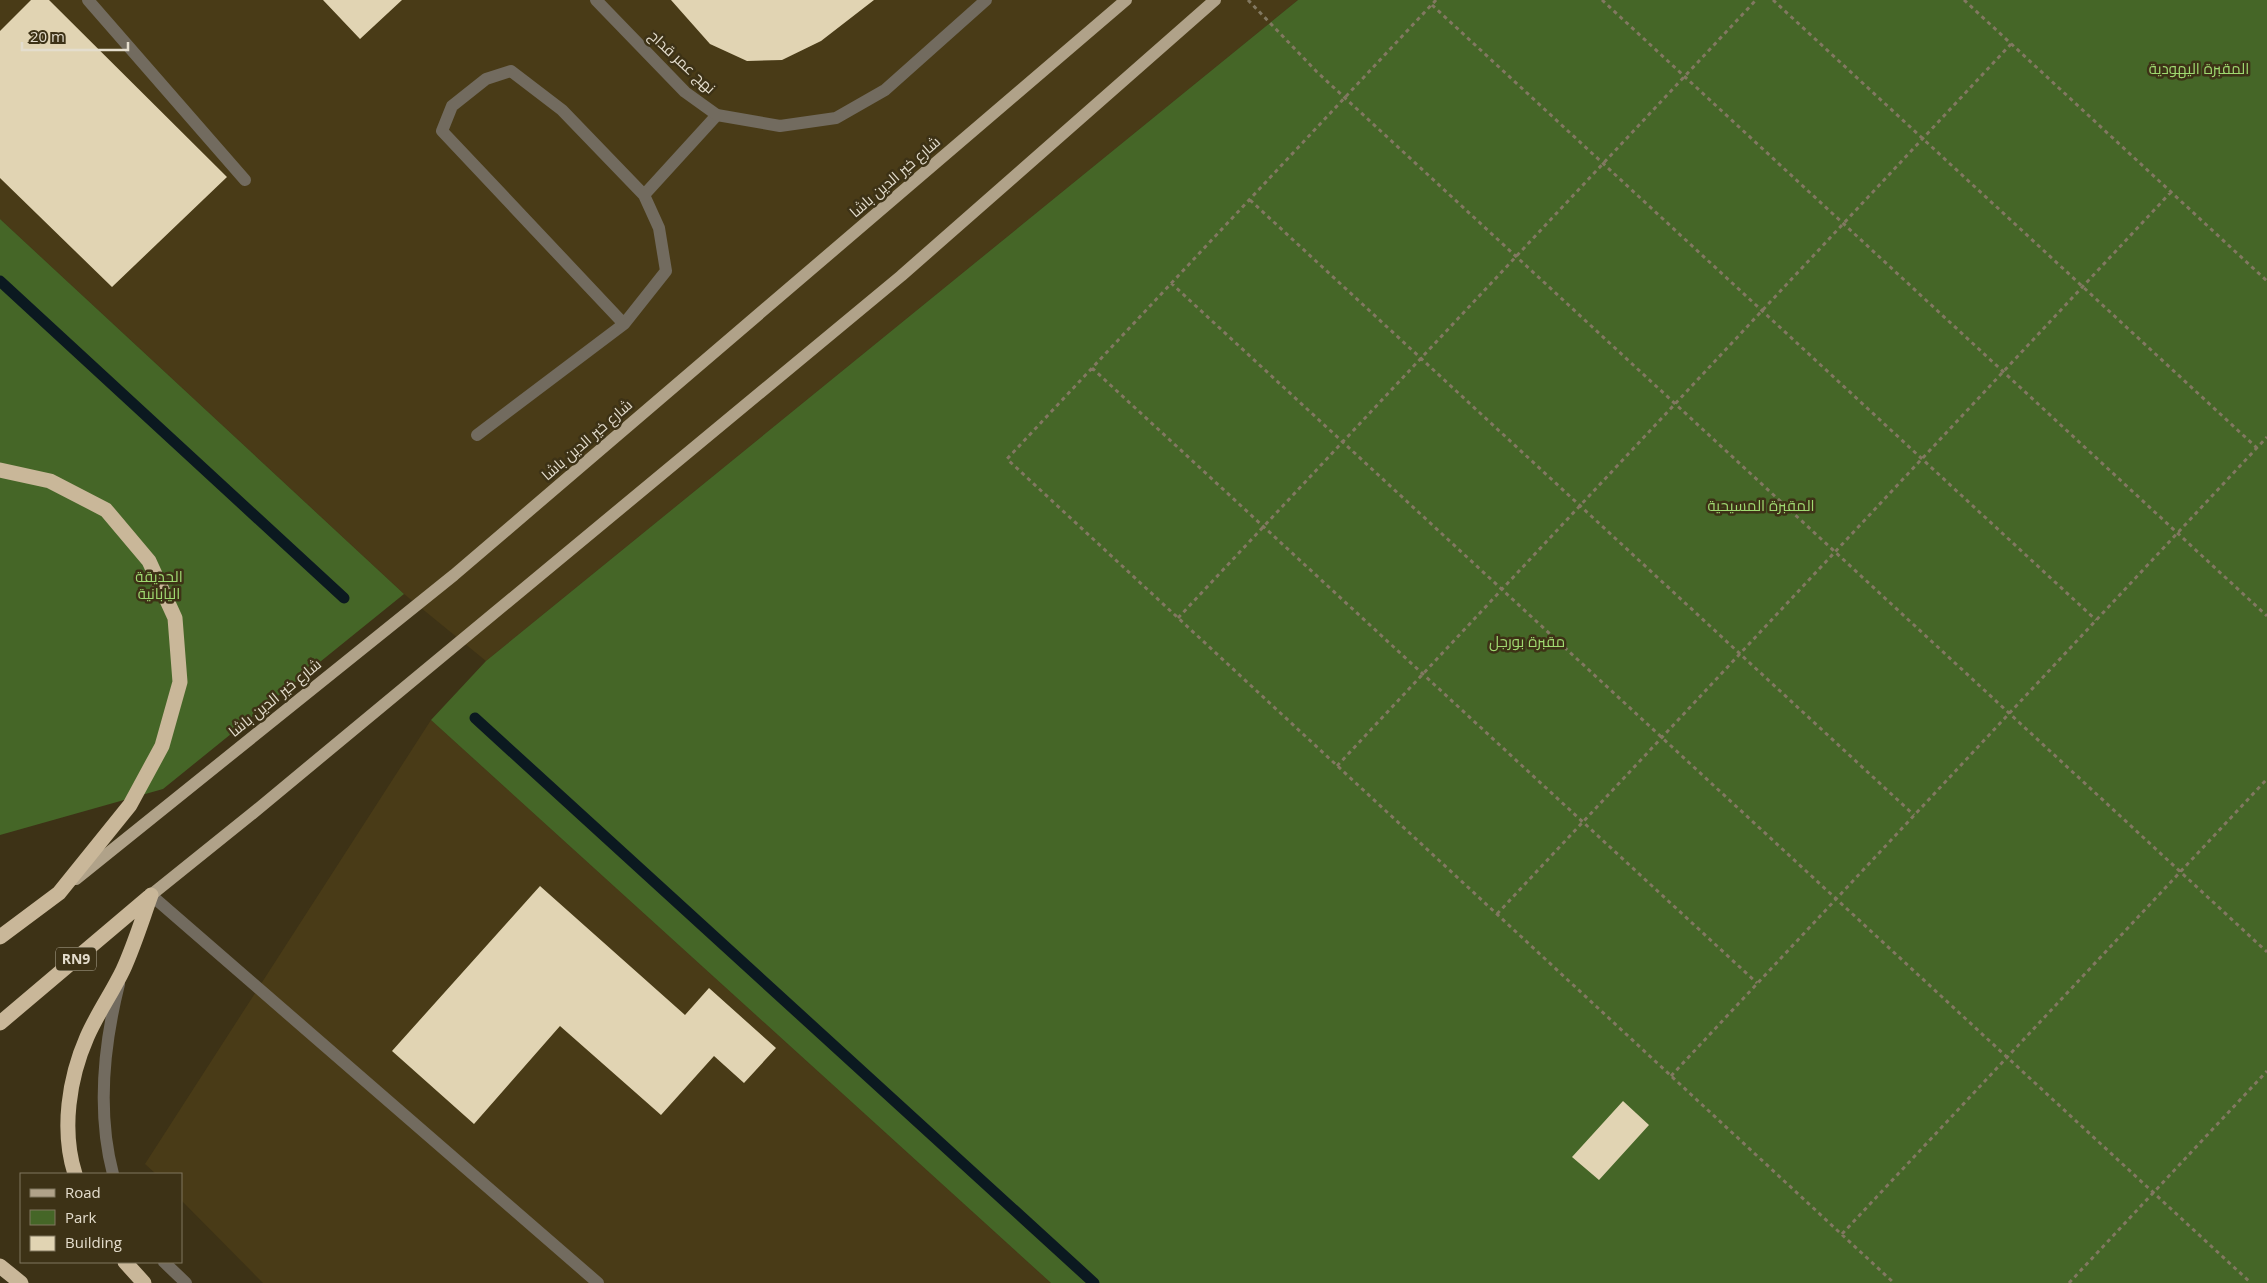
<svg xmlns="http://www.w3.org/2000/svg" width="2267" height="1283" viewBox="0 0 2267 1283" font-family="'Open Sans',Cairo,sans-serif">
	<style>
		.built { fill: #493b17 }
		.green { fill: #456627 }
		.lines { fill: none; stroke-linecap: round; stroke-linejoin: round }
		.stream { stroke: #0b1920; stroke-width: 11 }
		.building { fill: #e1d4b3 }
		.path { stroke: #827861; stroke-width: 3; stroke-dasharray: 4 4; stroke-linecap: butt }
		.lane { stroke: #726b5f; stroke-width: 12 }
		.street { stroke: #726b5f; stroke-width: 12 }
		.primary { stroke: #b0a289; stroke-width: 12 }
		.highway { stroke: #c9b799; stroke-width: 15 }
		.labels { text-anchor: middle; stroke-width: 5; stroke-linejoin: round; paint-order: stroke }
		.shield { fill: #3d3216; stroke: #b2aa96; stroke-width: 1 }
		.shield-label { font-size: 14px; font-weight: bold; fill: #e4ddcd }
		.street-label { font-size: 15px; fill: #e4ddcd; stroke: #3d3216 }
		.park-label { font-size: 15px; fill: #a0da71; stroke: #3d3216 }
	</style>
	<rect width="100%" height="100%" fill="#3d3216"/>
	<path class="built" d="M0,0H1298L486,661L404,594L0,219Z
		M431,720L1051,1283H263L181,1200V1174H156L145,1164Z"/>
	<path class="green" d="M1298,0H2267V1283H1051L431,720L486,661Z
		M0,219L404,594L163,789L0,835Z"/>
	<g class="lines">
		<path class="stream" d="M0,281L344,598
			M475,718L1094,1283"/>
	</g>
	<path class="building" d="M31,0H49L227,177L112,287L0,178V31Z
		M323,0H402L360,39Z
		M671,0H874L821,41L782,60L747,61L710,44Z
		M540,886L685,1015L709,988L776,1048L744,1083L714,1056L661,1115L560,1026L474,1124L392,1051Z
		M1623,1101L1649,1125L1599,1180L1572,1157Z"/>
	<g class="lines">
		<path class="path" d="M1248,0L1317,72L2267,952
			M1436,0L1007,459L1894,1283
			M1602,0L2267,616
			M1773,0L2257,448
			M1964,0L2267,281
			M1432,5L2096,620
			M1250,200L1914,815
			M1171,283L2251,1283
			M1092,368L1757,983
			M1178,618L1756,0
			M1337,766L2011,44
			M1497,914L2171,192
			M1671,1076L2267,437
			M1842,1234L2267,779
			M2069,1283L2267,1071"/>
		<path class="lane" d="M88,0L245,180
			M624,324L442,131L452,106L486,79L511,71L562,110L644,195
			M477,435L624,324L666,271L659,228L644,195L717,115
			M151,895L598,1283
			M113,1174C97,1113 104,1044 119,984
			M164,1262L186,1283"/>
		<path class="street" d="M596,0L685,92L717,115L780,126L836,118L885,90L986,0"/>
		<path class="primary" d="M76,879L454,575L1126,0
			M151,895L253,813L901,276L1215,0"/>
		<path class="highway" d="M0,470L50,481L106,510L149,561L175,618L180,682L162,746L130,805L59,893L0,937
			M0,1023L149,897
			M75,1174C61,1130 69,1078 87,1037C97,1014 112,993 123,970C134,946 142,920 151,895
			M125,1262L144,1283
			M0,1266L21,1283"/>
	</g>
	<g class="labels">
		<rect class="shield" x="56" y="947.5" width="40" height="23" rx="4"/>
		<g class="shield-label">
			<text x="76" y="964">RN9</text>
		</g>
		<g class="street-label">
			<text transform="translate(682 62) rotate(43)" y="5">نهج عمر قداح</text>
			<text transform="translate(895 177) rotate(-41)" y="5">شارع خير الدين باشا</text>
			<text transform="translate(587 440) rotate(-41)" y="5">شارع خير الدين باشا</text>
			<text transform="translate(275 698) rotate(-39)" y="5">شارع خير الدين باشا</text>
		</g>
		<g class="park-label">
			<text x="2199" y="74">المقبرة اليهودية</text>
			<text x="1761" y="511">المقبرة المسيحية</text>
			<text x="159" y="582">الحديقة<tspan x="159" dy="17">اليابانية</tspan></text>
			<text x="1527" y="647">مقبرة بورجل</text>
		</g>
	</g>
	<rect x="20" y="1173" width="162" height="90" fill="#3d3216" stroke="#80765f"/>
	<rect x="30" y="1189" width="25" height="8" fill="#b0a289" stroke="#80765f"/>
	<text x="65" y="1198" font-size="15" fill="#e4ddcd">Road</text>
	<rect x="30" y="1210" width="25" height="15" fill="#456627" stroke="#80765f"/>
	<text x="65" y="1223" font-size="15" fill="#e4ddcd">Park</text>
	<rect x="30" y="1236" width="25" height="15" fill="#e1d4b3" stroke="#80765f"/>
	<text x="65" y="1248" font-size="15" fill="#e4ddcd">Building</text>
	<path d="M22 42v8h106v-8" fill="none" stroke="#e4ddcd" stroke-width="2.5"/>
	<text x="30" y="42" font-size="15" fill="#e4ddcd" stroke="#3d3216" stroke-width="4" paint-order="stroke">20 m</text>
</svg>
